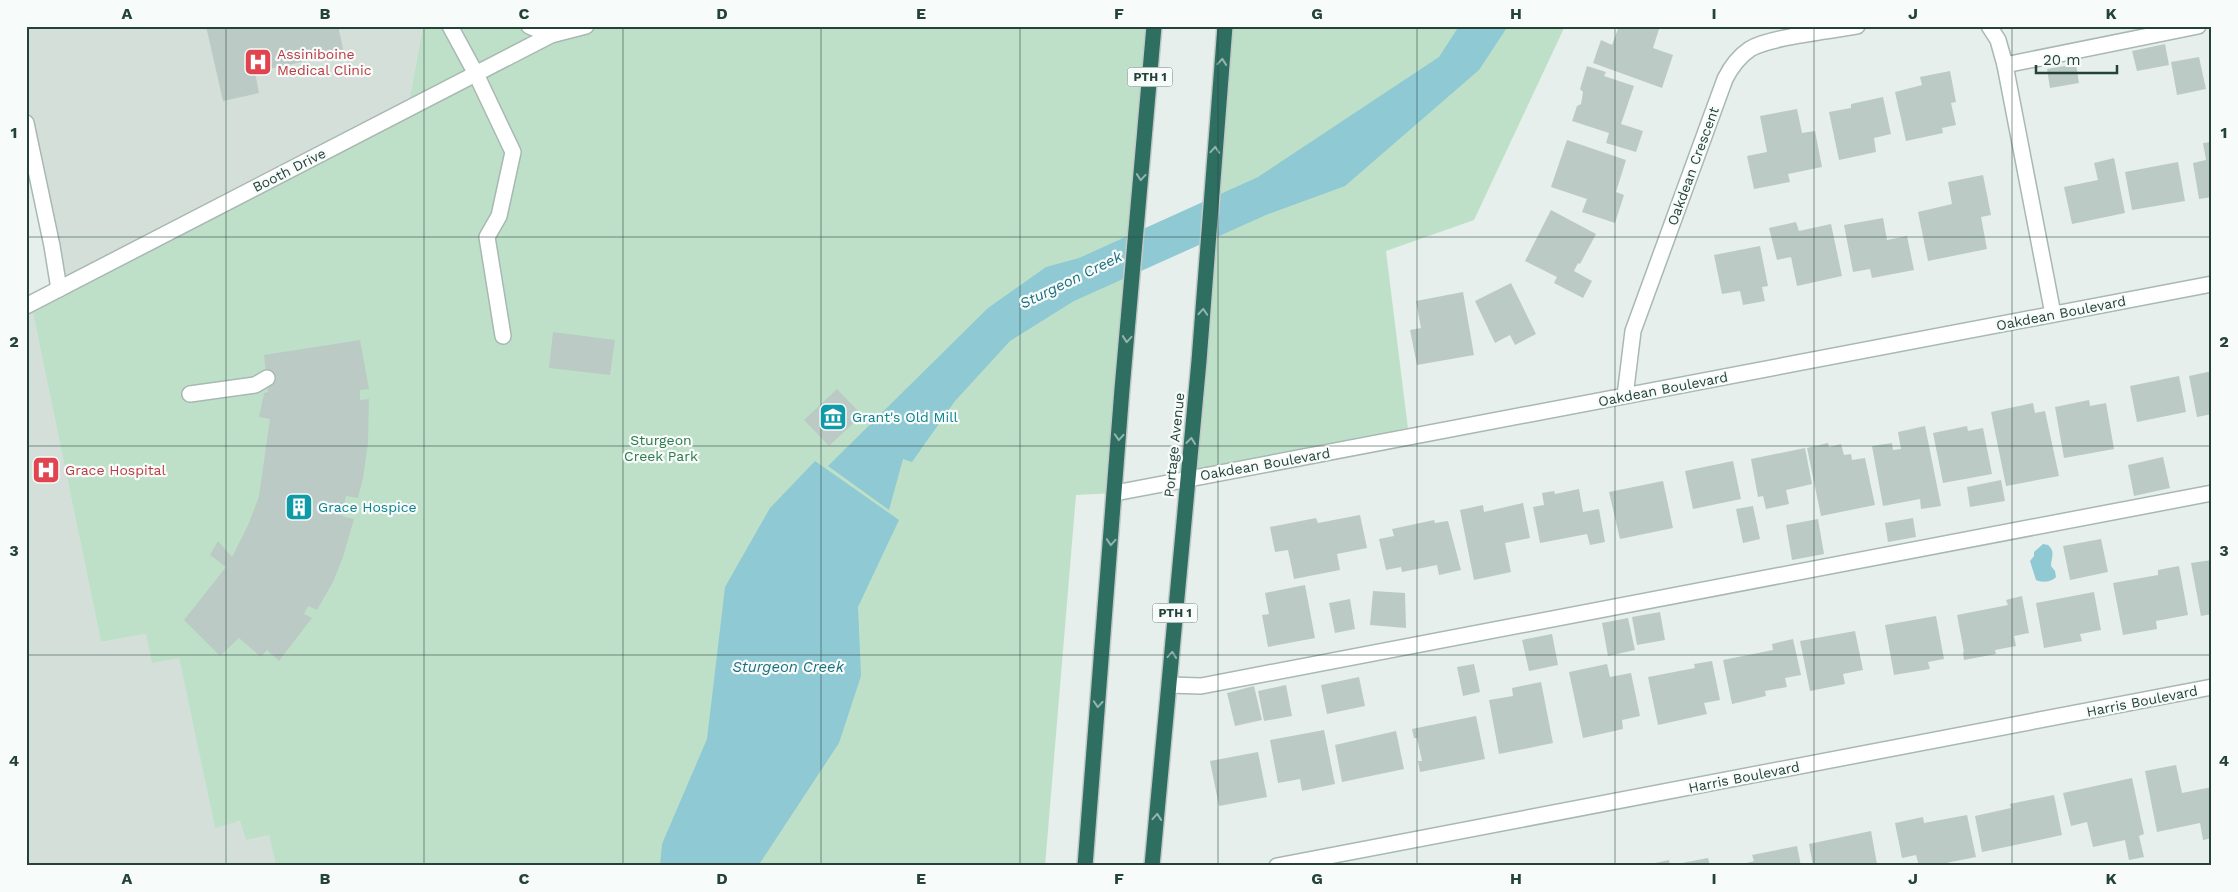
<svg xmlns="http://www.w3.org/2000/svg" width="2238" height="892" viewBox="0 0 2238 892" font-family="'Work Sans',sans-serif">
	<style>
		.built { fill: #d4dfda }
		.green { fill: #bfe0c8 }
		.water { fill: #8ec9d4 }
		.building { fill: #bbcac4 }
		.lines { fill: none; stroke-linecap: round; stroke-linejoin: round }
		.lane-casing { stroke: #a8b8b2; stroke-width: 18 }
		.street-casing { stroke: #a8b8b2; stroke-width: 18 }
		.highway-casing { stroke: #c2cac8; stroke-width: 18 }
		.lane { stroke: #fff; stroke-width: 15 }
		.street { stroke: #fff; stroke-width: 15 }
		.highway { stroke: #2f6f62; stroke-width: 15 }
		.oneway { stroke: #93b5ae }
		.grid { fill: none; stroke: #24423a; stroke-width: 1; stroke-opacity: 0.55 }
		.labels { text-anchor: middle; stroke-width: 4.5; stroke-linejoin: round; paint-order: stroke }
		.shield { fill: #f7fbf9; stroke: #637a73; stroke-width: 1 }
		.shield-label { font-size: 12px; font-weight: bold; fill: #24423a }
		.health-label { font-size: 14px; fill: #be3a42; stroke: #f7fbf9; text-anchor: start }
		.street-label { font-size: 14px; fill: #24423a; stroke: #f7fbf9 }
		.culture-label { font-size: 14px; fill: #0d838f; stroke: #f7fbf9; text-anchor: start }
		.park-label { font-size: 14px; fill: #2d7a4b; stroke: #f7fbf9 }
		.water-label { font-size: 15px; font-style: italic; fill: #1c6f80; stroke: #f7fbf9 }
		.neatline { fill: none; stroke: #24423a; stroke-width: 2 }
		.grid-label { font-size: 16px; text-anchor: middle; font-weight: bold; fill: #24423a }
	</style>
	<rect width="100%" height="100%" fill="#e6efeb"/>
	<path class="built" d="M26,26H423L408,108L59,289L26,123Z
		M31,304L101,642L146,634L179,657L215,827L241,821L269,834L276,866H26V306Z"/>
	<path class="green" d="M423,26H529L551,35L586,26H1154L1115,493L1076,495L1045,866H276L269,835L246,840L240,821L215,828L179,658L152,663L146,634L101,642L31,304L408,108Z
		M1225,26H1565L1474,220L1386,251L1409,437L1187,478Z"/>
	<path class="water" d="M1459,26H1508L1479,70L1345,186L1266,215L1074,301L1010,341L955,401L912,462L903,459L889,510L828,466L988,308L1046,267L1079,258L1258,177L1439,57Z
		M815,461L899,520L858,607L861,676L839,743L758,866H660L662,844L707,739L725,587L770,508Z
		M2043,544L2048,545C2056,552 2051,557 2051,566L2055,571L2056,577C2052,582 2042,583 2036,580L2030,561L2034,556V552Z"/>
	<path class="building" d="M206,26H338L344,53L255,72L259,93L223,101Z
		M1619,26H1660L1653,48L1673,55L1662,88L1593,63L1601,40L1612,45Z
		M2165,44L2169,65L2137,71L2132,51Z
		M2199,57L2206,89L2177,95L2171,62Z
		M2076,64L2079,83L2050,88L2047,69Z
		M1587,66L1606,72L1604,76L1634,86L1621,124L1643,131L1636,152L1606,143L1609,133L1572,121L1577,106L1581,104L1583,92L1580,89Z
		M1950,71L1956,102L1951,103L1956,125L1942,128L1943,133L1906,141L1895,92L1922,85L1920,77Z
		M1883,97L1891,134L1874,138L1876,152L1839,160L1829,112L1851,108V104Z
		M1797,109L1802,133L1815,131L1822,167L1788,174L1790,182L1754,189L1747,156L1767,152L1760,116Z
		M1567,140L1626,160L1616,192L1624,195L1615,223L1582,212L1587,199L1551,187Z
		M2212,142V197L2199,199L2193,163L2206,160L2203,143Z
		M2114,158L2125,213L2072,224L2064,187L2098,180L2094,163Z
		M2178,162L2185,201L2132,210L2125,172Z
		M1983,175L1991,215L1981,217L1987,249L1928,261L1918,212L1952,204L1948,182Z
		M1551,210L1596,234L1580,264L1578,263L1574,271L1592,281L1583,298L1554,283L1557,277L1525,261Z
		M1883,218L1887,240L1907,236L1914,270L1872,278L1870,269L1853,272L1844,225Z
		M1796,222L1799,231L1831,224L1842,276L1797,286L1791,257L1777,260L1769,228Z
		M1760,246L1768,286L1762,287L1765,301L1743,305L1740,291L1722,294L1714,255Z
		M1511,283L1536,334L1515,345L1510,335L1495,343L1475,301Z
		M1463,292L1474,355L1417,365L1410,330L1421,328L1416,301Z
		M553,332L615,340L610,375L549,368Z
		M360,340L369,389L360,390V400L369,399L368,443L363,478L358,498L346,496L342,516L354,519L343,557L333,582L317,610L308,606L304,614L312,618L279,661L267,650L261,657L239,638L220,656L184,620L226,567L210,555L218,541L232,557L249,523L259,496L270,419L259,417L264,393L268,392L264,355Z
		M2212,371V414L2197,417L2189,376Z
		M2179,376L2186,412L2137,422L2130,386Z
		M837,389L862,415L829,446L804,420Z
		M2089,400L2090,406L2106,403L2114,449L2064,458L2055,407Z
		M2033,403L2035,413L2045,411L2059,476L2006,486L1991,412Z
		M1925,426L1941,506L1921,509L1920,499L1883,506L1872,446L1892,443L1893,450L1901,449L1898,432Z
		M1967,426L1968,431L1983,428L1992,474L1943,483L1933,433Z
		M1828,443L1829,447L1841,444L1844,455L1851,454L1852,460L1865,458L1875,505L1821,516L1807,448Z
		M1805,448L1812,484L1786,490L1789,504L1766,509L1763,496L1758,497L1751,459Z
		M2163,457L2170,488L2134,496L2128,465Z
		M1733,461L1741,499L1693,509L1685,471Z
		M2001,480L2005,501L1970,507L1967,487Z
		M1663,481L1673,528L1620,539L1609,492Z
		M1579,489L1583,512L1599,509L1605,542L1590,545L1587,534L1540,543L1533,507L1544,505L1542,493L1554,491L1555,494Z
		M1523,503L1530,538L1505,543L1511,572L1474,580L1460,510L1483,505L1484,512Z
		M1753,506L1760,539L1743,543L1736,509Z
		M1360,515L1367,548L1337,554L1340,570L1294,579L1288,550L1275,552L1270,527L1316,518L1318,523Z
		M1913,518L1916,537L1888,542L1885,523Z
		M1818,519L1824,554L1792,560L1786,525Z
		M1434,520L1435,523L1448,521L1461,570L1439,575L1437,565L1402,572L1401,567L1386,570L1379,539L1394,536L1392,529Z
		M2101,539L2108,572L2070,580L2063,546Z
		M2212,560V614L2201,616L2191,563Z
		M2179,566L2188,615L2156,621L2157,629L2123,635L2113,583L2158,575V570Z
		M1305,585L1315,638L1268,647L1262,615L1269,614L1265,593Z
		M1373,591L1405,593L1406,628L1370,625Z
		M2094,592L2101,630L2080,634L2082,641L2044,648L2036,603Z
		M2022,596L2029,633L2014,636L2016,646L1995,650L1996,654L1964,660L1963,652H1964L1957,615L2008,605L2006,600Z
		M1350,599L1355,629L1335,633L1329,603Z
		M1660,612L1665,640L1637,645L1632,617Z
		M1936,616L1944,659L1928,662L1930,669L1894,675L1885,625Z
		M1628,618L1635,650L1608,656L1602,623Z
		M1855,631L1863,670L1843,674L1845,684L1810,691L1800,641Z
		M1552,634L1558,665L1529,671L1522,640Z
		M1793,639L1801,675L1785,678L1787,687L1765,691L1766,696L1732,704L1723,660L1773,650L1772,644Z
		M1712,661L1720,700L1704,703L1707,714L1658,725L1648,677L1695,668L1694,664Z
		M1474,664L1480,692L1463,696L1457,667Z
		M1607,664L1610,677L1631,673L1640,716L1622,720L1623,729L1583,738L1569,672Z
		M1359,677L1365,706L1327,714L1321,685Z
		M1541,682L1553,743L1499,754L1489,700L1513,696L1512,688Z
		M1286,685L1292,716L1264,721L1258,691Z
		M1254,686L1262,720L1235,726L1227,693Z
		M1476,716L1485,759L1420,772L1418,761H1422L1417,738H1414L1412,729Z
		M1324,730L1335,784L1302,791L1300,779L1278,783L1270,740Z
		M1396,731L1404,769L1342,782L1335,745Z
		M1258,752L1267,797L1219,806L1210,761Z
		M2176,765L2182,793L2212,787V838L2203,840L2200,823L2157,832L2145,771Z
		M2132,778L2144,834L2139,836L2144,857L2129,860L2125,840L2093,847L2087,822L2071,826L2063,793Z
		M2054,795L2062,835L1982,852L1975,816L2011,808L2010,804Z
		M1967,815L1976,857L1931,866H1919L1916,855L1902,858L1895,823L1923,817L1924,823Z
		M1871,831L1877,864L1813,866L1809,844Z
		M1797,846L1801,866H1736L1754,861L1752,855Z
		M1708,858L1710,866H1672V865Z
		M1669,860L1670,866H1646V865Z"/>
	<g class="lines">
		<g class="lane-casing">
			<path id="lane" d="M2005,65L2198,26
				M476,74L513,152L499,216L487,237L503,336
				M26,123L52,246L59,289
				M190,394L255,385L267,378
				M1169,685L1201,686L2212,493"/>
		</g>
		<g class="street-casing">
			<path id="street" d="M450,26L476,74
				M529,26L551,35
				M1989,26L1998,40L2005,65L2053,314
				M26,306L551,35L586,26
				M1625,396L1633,331L1725,79C1731,67 1738,57 1750,49C1769,37 1832,31 1857,26
				M1115,493L2212,284
				M1277,866L2212,687"/>
		</g>
		<g class="highway-casing">
			<path id="highway" d="M1085,866L1122,389L1154,26
				M1152,866L1199,361L1225,26"/>
		</g>
		<use href="#lane" class="lane"/>
		<use href="#street" class="street"/>
		<use href="#highway" class="highway"/>
	</g>
	<defs><path id="oneway-chevron" d="M-2-3.5L2.5 0L-2 3.5" fill="none" stroke-width="1.6" stroke-linecap="round" stroke-linejoin="round" transform="scale(1.25)"/></defs>
	<g class="oneway">
		<use href="#oneway-chevron" transform="translate(1222 62) rotate(-85)"/>
		<use href="#oneway-chevron" transform="translate(1215 150) rotate(-86)"/>
		<use href="#oneway-chevron" transform="translate(1141 177) rotate(95)"/>
		<use href="#oneway-chevron" transform="translate(1203 312) rotate(-86)"/>
		<use href="#oneway-chevron" transform="translate(1127 339) rotate(95)"/>
		<use href="#oneway-chevron" transform="translate(1119 437) rotate(94)"/>
		<use href="#oneway-chevron" transform="translate(1191 441) rotate(-84)"/>
		<use href="#oneway-chevron" transform="translate(1111 542) rotate(94)"/>
		<use href="#oneway-chevron" transform="translate(1172 655) rotate(-85)"/>
		<use href="#oneway-chevron" transform="translate(1098 704) rotate(94)"/>
		<use href="#oneway-chevron" transform="translate(1157 817) rotate(-85)"/>
	</g>
	<path class="grid" d="M226,26V866M424,26V866M623,26V866M821,26V866M1020,26V866M1218,26V866M1417,26V866M1615,26V866M1814,26V866M2012,26V866M26,237H2212M26,446H2212M26,655H2212"/>
	<defs>
		<g id="hospital-square" transform="scale(1.4375)"><rect x="-9" y="-9" width="18" height="18" rx="4" fill="#e0444e" stroke="#f7fbf9"/><path d="M-5-5h3v3.5h4V-5h3V5h-3V1.5h-4V5h-3Z" fill="#fff"/></g>
		<g id="museum-square" transform="scale(1.4375)"><rect x="-9" y="-9" width="18" height="18" rx="4" fill="#0f9aa8" stroke="#f7fbf9"/><path d="M0-6L6-3V-2H-6V-3ZM-5-1h2V3h-2ZM-1-1h2V3h-2ZM3-1h2V3H3ZM-6 4H6V6H-6Z" fill="#fff"/></g>
		<g id="building-square" transform="scale(1.4375)"><rect x="-9" y="-9" width="18" height="18" rx="4" fill="#0f9aa8" stroke="#f7fbf9"/><path d="M-4-6H4V6H1V3H-1V6H-4ZM-2.5-4.3h1.7v1.8h-1.7ZM.8-4.3h1.7v1.8H.8ZM-2.5-1h1.7V.8h-1.7ZM.8-1h1.7V.8H.8Z" fill="#fff"/></g>
	</defs>
	<g fill-rule="evenodd">
		<use href="#hospital-square" x="258" y="62"/>
		<use href="#museum-square" x="833" y="417"/>
		<use href="#hospital-square" x="46" y="470"/>
		<use href="#building-square" x="299" y="507"/>
	</g>
	<g class="labels">
		<g class="shield">
			<rect x="1127.5" y="67.5" width="45" height="19" rx="4"/>
			<rect x="1152.5" y="603.5" width="45" height="19" rx="4"/>
		</g>
		<g class="shield-label">
			<text x="1150" y="81">PTH 1</text>
			<text x="1175" y="617">PTH 1</text>
		</g>
		<g class="health-label">
			<text x="277" y="59">Assiniboine<tspan x="277" dy="16">Medical Clinic</tspan></text>
			<text x="65" y="475">Grace Hospital</text>
		</g>
		<g class="street-label">
			<text transform="translate(1693 166) rotate(-70)" y="5">Oakdean Crescent</text>
			<text transform="translate(289 170) rotate(-27)" y="5">Booth Drive</text>
			<text transform="translate(2061 313) rotate(-11)" y="5">Oakdean Boulevard</text>
			<text transform="translate(1663 389) rotate(-11)" y="5">Oakdean Boulevard</text>
			<text transform="translate(1174 445) rotate(-84)" y="5">Portage Avenue</text>
			<text transform="translate(1265 464) rotate(-10)" y="5">Oakdean Boulevard</text>
			<text transform="translate(2142 701) rotate(-11)" y="5">Harris Boulevard</text>
			<text transform="translate(1744 777) rotate(-11)" y="5">Harris Boulevard</text>
		</g>
		<g class="culture-label">
			<text x="852" y="422">Grant's Old Mill</text>
			<text x="318" y="512">Grace Hospice</text>
		</g>
		<g class="park-label">
			<text x="661" y="445">Sturgeon<tspan x="661" dy="16">Creek Park</tspan></text>
		</g>
		<g class="water-label">
			<text transform="translate(1071 280) rotate(-26)" y="5">Sturgeon Creek</text>
			<text x="788" y="672">Sturgeon Creek</text>
		</g>
	</g>
	<rect width="2238" height="892" fill="none" stroke="#f7fbf9" stroke-width="55"/>
	<path d="M2036 65v8h81v-8" fill="none" stroke="#24423a" stroke-width="2.5"/>
	<text x="2043" y="65" font-size="15" fill="#24423a" stroke="#f7fbf9" stroke-width="4" paint-order="stroke">20 m</text>
	<rect x="28" y="28" width="2182" height="836" class="neatline"/>
	<g class="grid-label">
		<text x="127" y="19">A</text>
		<text x="325" y="19">B</text>
		<text x="524" y="19">C</text>
		<text x="722" y="19">D</text>
		<text x="921" y="19">E</text>
		<text x="1119" y="19">F</text>
		<text x="1317" y="19">G</text>
		<text x="1516" y="19">H</text>
		<text x="1714" y="19">I</text>
		<text x="1913" y="19">J</text>
		<text x="2111" y="19">K</text>
		<text x="14" y="138">1</text>
		<text x="2224" y="138">1</text>
		<text x="14" y="347">2</text>
		<text x="2224" y="347">2</text>
		<text x="14" y="556">3</text>
		<text x="2224" y="556">3</text>
		<text x="14" y="766">4</text>
		<text x="2224" y="766">4</text>
		<text x="127" y="884">A</text>
		<text x="325" y="884">B</text>
		<text x="524" y="884">C</text>
		<text x="722" y="884">D</text>
		<text x="921" y="884">E</text>
		<text x="1119" y="884">F</text>
		<text x="1317" y="884">G</text>
		<text x="1516" y="884">H</text>
		<text x="1714" y="884">I</text>
		<text x="1913" y="884">J</text>
		<text x="2111" y="884">K</text>
	</g>
</svg>
